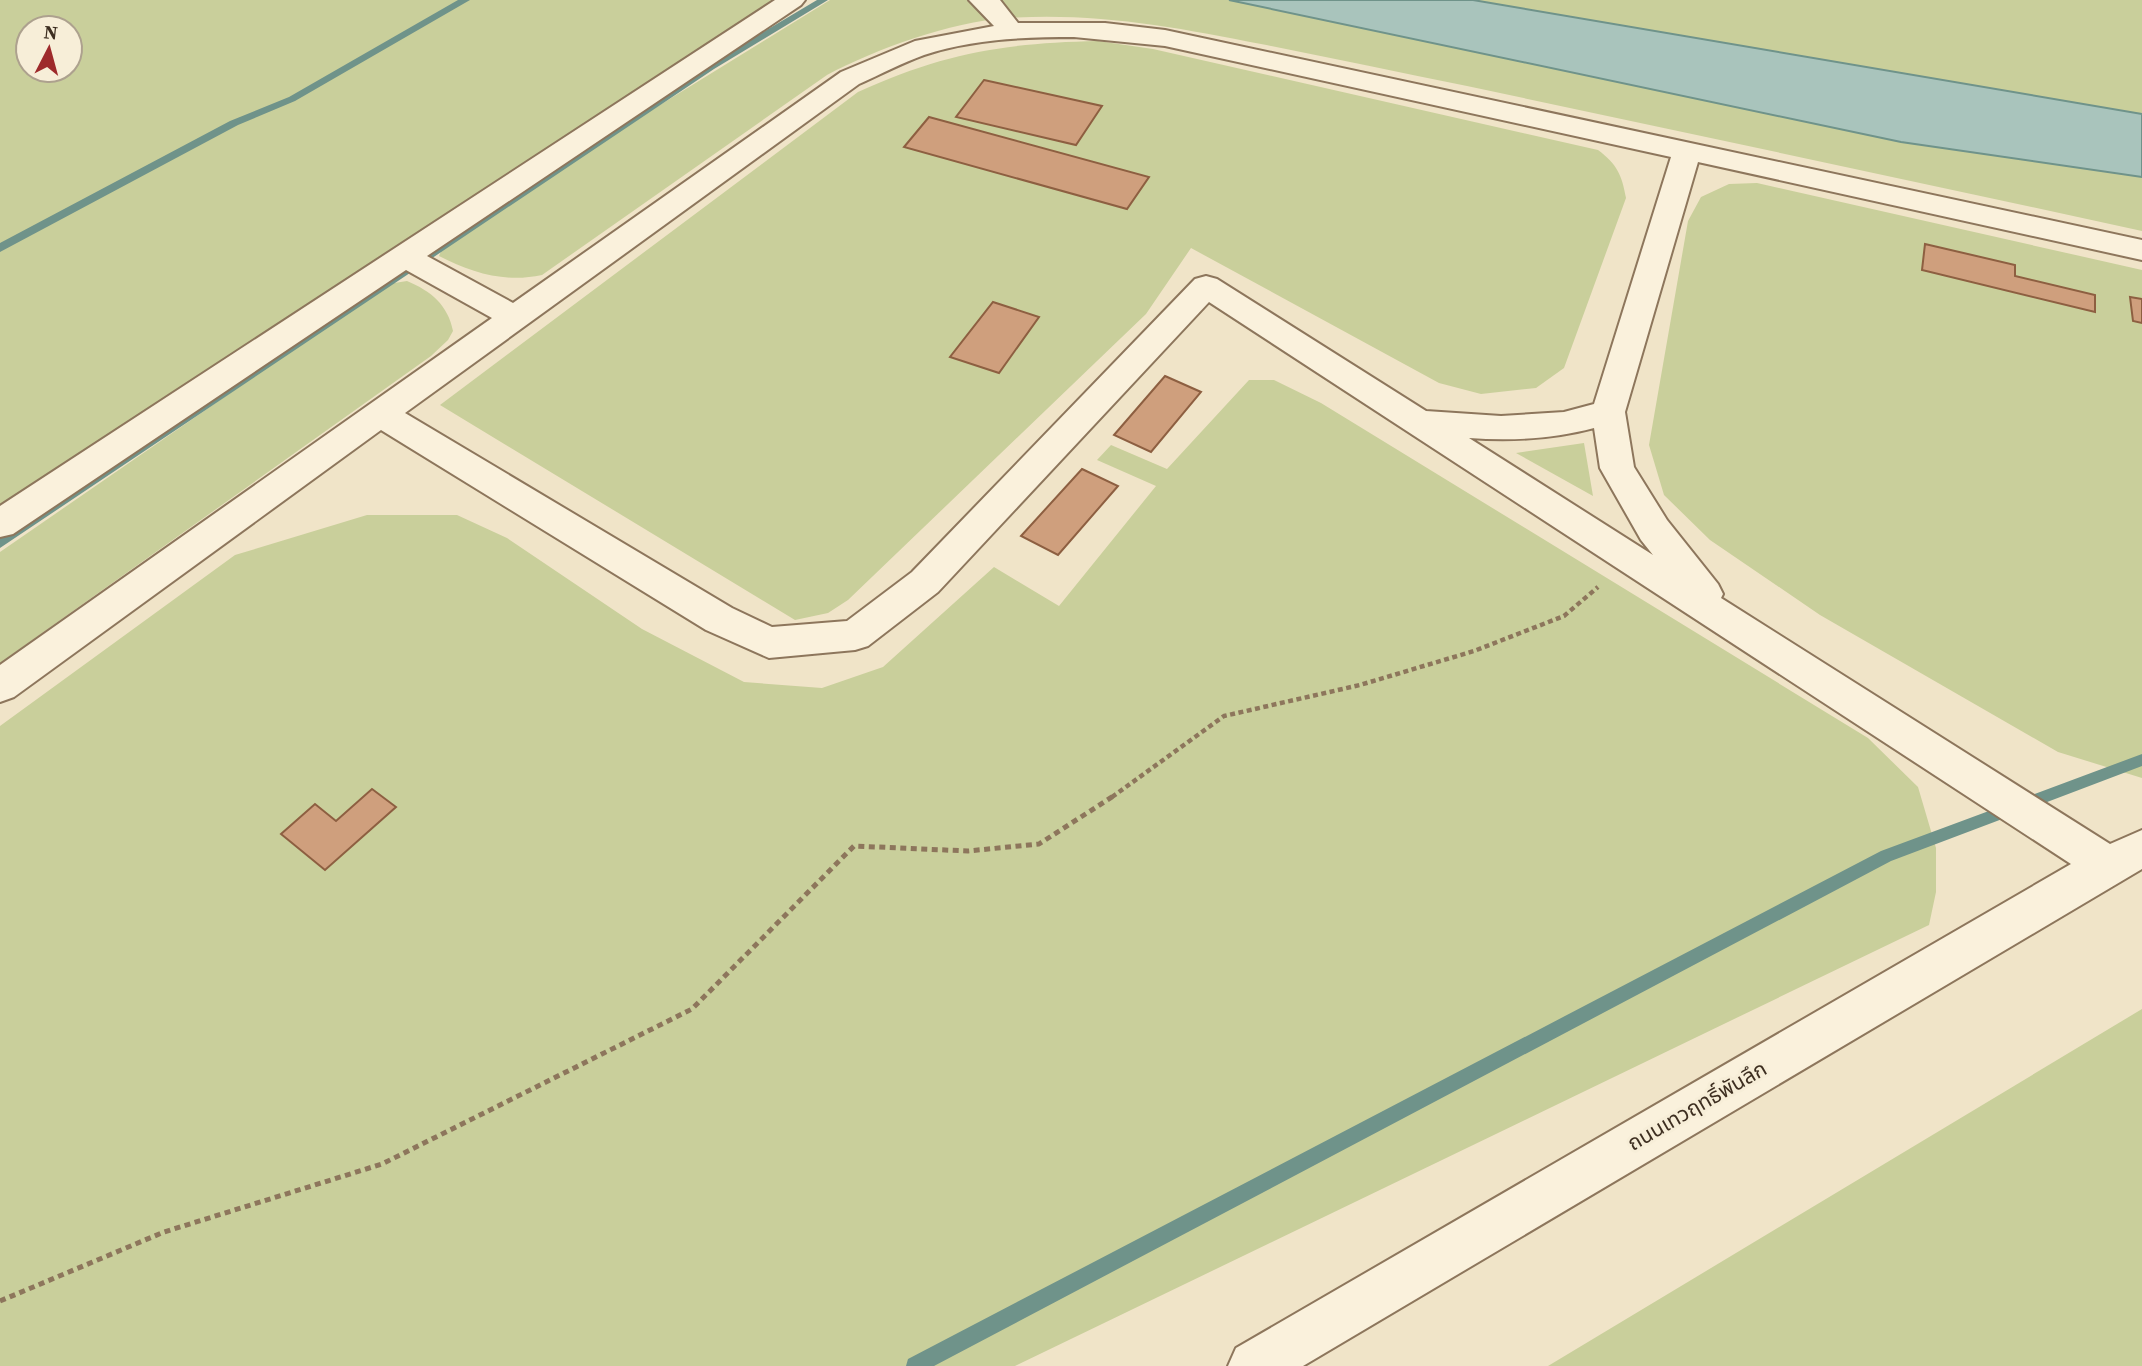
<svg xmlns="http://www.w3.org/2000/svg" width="2142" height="1366" viewBox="0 0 2142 1366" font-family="'Source Serif 4','Noto Sans Thai',serif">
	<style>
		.green { fill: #c9cf9b; fill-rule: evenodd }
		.water { fill: #a9c4bc; stroke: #6f938a; stroke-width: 2 }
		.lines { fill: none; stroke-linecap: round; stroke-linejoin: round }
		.stream { fill: #6f938a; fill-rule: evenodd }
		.building { fill: #cf9f7d; stroke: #8d5f41; stroke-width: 2 }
		.minor-casing { stroke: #8d765c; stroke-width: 4 }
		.path-far1 { stroke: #8d765c; stroke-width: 4.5; stroke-dasharray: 5 3.5; stroke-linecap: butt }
		.path { stroke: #8d765c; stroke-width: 5; stroke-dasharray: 6 4.5; stroke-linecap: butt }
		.minor { fill: #faf1dc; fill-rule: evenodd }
		.labels { text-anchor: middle; stroke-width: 6; stroke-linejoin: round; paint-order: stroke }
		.near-street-label { font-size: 21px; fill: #3d2e20; stroke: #f7eed8 }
	</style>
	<rect width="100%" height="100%" fill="#f0e4c8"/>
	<path class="green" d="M0,0H780L0,512ZM28,28H70V70H28Z
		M830,0H2142V231C1917,182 1692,134 1467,86C1398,72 1330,58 1261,44C1176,27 1094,12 1007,18C950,22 876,49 827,75L542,275C505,283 472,273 439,256L444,244L459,229Z
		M1098,41L1153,49L1598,150C1617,164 1622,175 1626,198L1564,368L1536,388L1481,394L1439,383L1191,248L1146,314L848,600L828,613L795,620L440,405L858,92C943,53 1005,43 1098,41Z
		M1757,183L2142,270V778L2058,752L1820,615L1710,540L1664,495L1649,445L1688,221L1701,197L1729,184Z
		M407,281C431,291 448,305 453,331L448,340L431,356L0,663V552L388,284Z
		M1249,380H1274L1321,403L1868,738L1918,787L1936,848V892L1929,925L1015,1366H0V726L235,555L367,515H457L507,538L642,629L744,682L822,688L883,667L994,567L1059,606L1156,486L1097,460L1111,445L1167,469Z
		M1584,443L1593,496L1516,453Z
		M2142,1009V1366H1548Z"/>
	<path class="water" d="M1229,0H1473L2142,114V177L1901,142Z"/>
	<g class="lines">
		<path class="stream" d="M458,0H470L295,101L238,125L0,252V243L230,121L289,97Z
			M817,0H828L714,69L0,548V536L708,65Z
			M2142,754V766L1891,861L934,1366H906L908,1359L1881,851Z"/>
	</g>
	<path class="building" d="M984,80L1102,106L1076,145L956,117Z
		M929,117L1149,177L1127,209L904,147Z
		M1925,244L2015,265V276L2095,295V312L1922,270Z
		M2130,297L2142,299V323L2133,321Z
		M993,302L1039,317L999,373L950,357Z
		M1165,376L1201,392L1151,452L1114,435Z
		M1082,469L1118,486L1058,555L1021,536Z
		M372,789L396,807L325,870L281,834L315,804L336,821Z"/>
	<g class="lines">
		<g class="minor-casing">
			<path id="minor" d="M775,0H805L801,5L427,256L513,303L841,72L915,41L994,26L969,0H1000L1018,23H1105L1165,30L2142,240V260L1698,162L1625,412L1634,467L1667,520L1718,584L1723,594L1721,598L2110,844L2142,830V869L1303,1366H1228L1236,1348L2071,864L1209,302L938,592L868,646L855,650L769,658L706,630L381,430L14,697L0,702V665L492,318L406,270L13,534L0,537V506ZM1074,37L1165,46L1671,157L1594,404L1564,412L1501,416L1426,411L1217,279L1206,276L1195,279L912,572L847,621L772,627L732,608L405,413L859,84C881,74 902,63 924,55C972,39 1024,37 1074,37ZM1594,428L1600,468L1641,540L1653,555L1469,438C1511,441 1553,439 1594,428Z"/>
		</g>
		<path class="path-far1" d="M1112,797L1224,716L1360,685L1474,651L1564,616L1598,587"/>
		<path class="path" d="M0,1301L164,1232L382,1164L692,1009L854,846L968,851L1039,844L1115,795"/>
		<use href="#minor" class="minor"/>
	</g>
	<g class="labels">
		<g class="near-street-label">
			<text transform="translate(1697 1106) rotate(-30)" y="7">ถนนเทวฤทธิ์พันลึก</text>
		</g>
	</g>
	<g transform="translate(49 49) rotate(6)"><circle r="33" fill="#f7eed8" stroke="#ada18e" stroke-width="2"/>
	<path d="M0-5L12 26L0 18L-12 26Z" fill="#9e2a2b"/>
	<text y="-10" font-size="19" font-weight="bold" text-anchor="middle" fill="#3d2e20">N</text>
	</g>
</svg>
